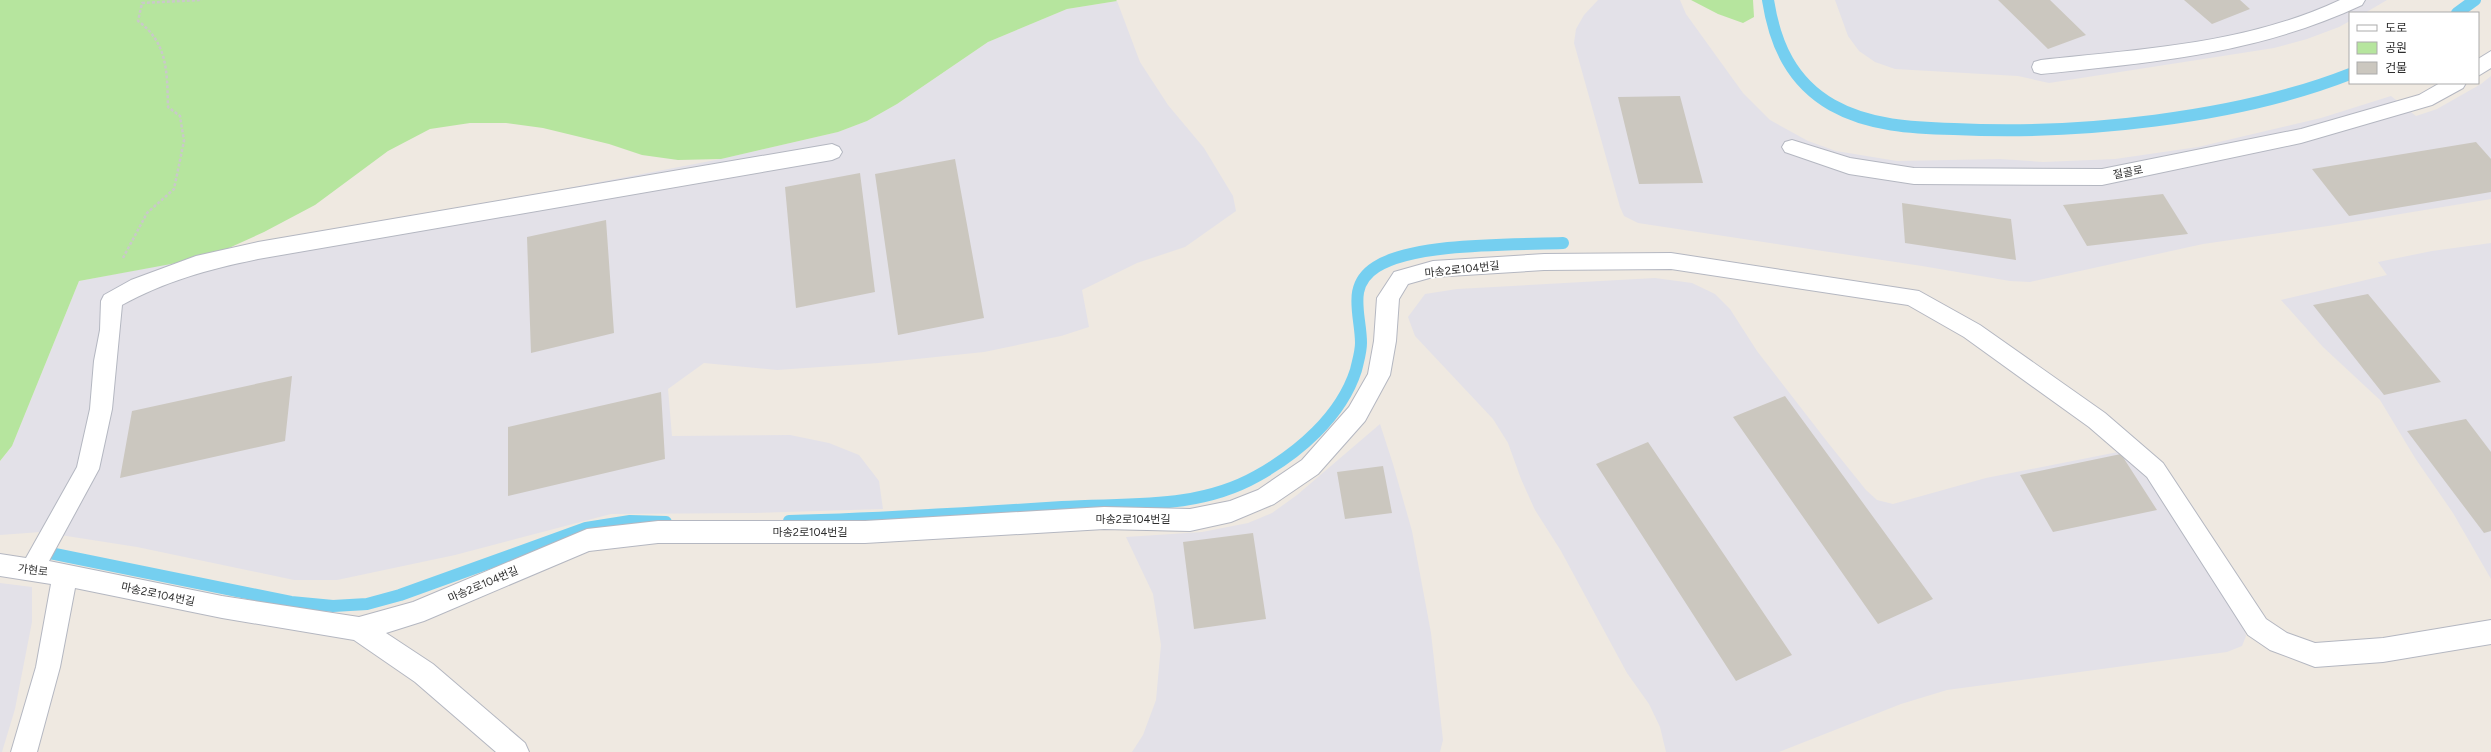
<svg xmlns="http://www.w3.org/2000/svg" width="2491" height="752" viewBox="0 0 2491 752" font-family="Figtree,'Noto Sans KR',sans-serif">
	<style>
		.industrial { fill: #e3e1e8 }
		.green { fill: #b6e59e }
		.lines { fill: none; stroke-linecap: round; stroke-linejoin: round }
		.stream { stroke: #75cff0; stroke-width: 12 }
		.building { fill: #cbc7bf }
		.minor-casing { stroke: #b4b7c1; stroke-width: 2 }
		.path { stroke: #c9c9c9; stroke-width: 2.5; stroke-dasharray: 3 2; stroke-linecap: butt }
		.minor { fill: #fff; fill-rule: evenodd }
		.labels { text-anchor: middle; stroke-width: 4; stroke-linejoin: round; paint-order: stroke }
		.street-label { font-size: 11px; fill: #2e2e2e; stroke: #fff }
	</style>
	<rect width="100%" height="100%" fill="#efe9e1"/>
	<path class="industrial" d="M1598,0H1680L1686,14L1743,93L1770,120L1808,141L1836,151L1897,161L2000,159L2043,162L2115,159L2198,147L2321,118L2391,96L2416,116L2437,109L2481,84L2491,76V199L2328,226L2203,244L2030,282L2010,281L1922,266L1638,223L1624,216L1620,207L1574,43L1576,29L1584,15Z
		M1835,0H2387L2365,13H2350V21L2339,27L2307,39L2274,48L2049,83L2018,76L1895,69L1875,62L1859,51L1848,36Z
		M1117,1L1140,62L1168,105L1204,148L1233,196L1236,211L1185,247L1137,263L1082,290L1089,327L1061,336L984,352L878,363L777,370L704,363L668,389L672,436L790,435L829,443L859,455L879,481L883,509L754,513L611,514L455,555L337,580H294L137,547L41,532L0,535V461L12,446L79,281L721,159L838,132L867,121L897,104L988,42L1067,9Z
		M2491,243V579L2453,513L2415,458L2380,400L2323,347L2281,300L2387,275L2378,262L2432,251Z
		M1655,278L1692,283L1715,294L1730,309L1757,351L1829,444L1866,490L1877,500L1893,504L1986,478L2123,451L2147,470L2242,621L2246,636L2242,646L2227,652L1947,690L1901,704L1779,752H1666L1660,727L1649,704L1627,673L1561,551L1535,510L1521,479L1508,443L1493,419L1415,336L1408,317L1425,294L1457,289Z
		M1380,424L1393,464L1412,531L1431,633L1443,740L1440,752H1132L1143,735L1156,700L1161,645L1153,594L1126,537L1202,532L1248,523L1272,513L1297,495Z
		M0,583L32,587V622L15,709L2,752H0Z"/>
	<path class="green" d="M0,0H1116L1117,1L1067,9L988,42L897,104L867,121L838,132L721,159L678,160L642,155L609,144L543,128L506,123H470L430,129L388,151L315,205L264,232L209,257L79,281L12,446L0,461Z
		M1691,0H1753L1754,17L1743,23L1718,14Z"/>
	<g class="lines">
		<path class="stream" d="M1768,0C1775,45 1792,82 1832,105C1869,126 1913,128 1954,129C2077,135 2235,119 2350,74
			M2457,13L2475,0
			M789,521C880,519 971,513 1062,507C1128,503 1197,510 1257,476C1298,453 1341,417 1356,370C1358,361 1361,352 1361,343C1361,315 1346,286 1376,267C1415,242 1515,245 1563,243
			M40,551L291,602L333,606L367,604L400,595L586,528L630,521L666,522"/>
	</g>
	<path class="building" d="M1998,0H2050L2086,35L2048,49Z
		M2184,0H2240L2250,9L2212,24Z
		M1680,96L1703,183L1639,184L1618,97Z
		M2476,142L2491,159V192L2349,216L2312,169Z
		M955,159L984,318L898,335L875,174Z
		M860,173L875,292L796,308L785,187Z
		M2163,194L2188,234L2087,246L2063,205Z
		M1902,203L2011,219L2016,260L1905,243Z
		M606,220L614,333L531,353L527,237Z
		M2368,294L2441,382L2384,395L2313,305Z
		M292,376L285,441L120,478L132,411Z
		M661,392L665,459L508,496V427Z
		M1785,396L1933,599L1878,624L1733,417Z
		M2466,419L2491,452V531L2484,533L2407,431Z
		M1648,442L1792,655L1736,681L1596,464Z
		M2121,454L2157,510L2053,532L2020,475Z
		M1383,466L1392,513L1345,519L1337,472Z
		M1253,533L1266,619L1194,629L1183,542Z"/>
	<g class="lines">
		<g class="minor-casing">
			<path id="minor" d="M2340,0H2365L2362,5C2257,54 2155,62 2041,74L2034,72L2032,67L2034,62L2041,60C2143,49 2246,44 2340,0Z
				M2491,51V68L2478,76V59Z
				M2440,83H2466L2463,88L2432,105L2301,143L2102,185L1914,184L1849,174L1785,152L1782,147L1785,142L1792,140L1850,158L1914,168L2102,169L2301,129L2419,95Z
				M832,144L839,147L842,152L839,157L832,160L258,259C209,269 165,281 122,305L112,409L99,469L49,561L222,596L359,617L413,602L587,529L658,521H865L1104,507L1190,509L1230,501L1258,490L1302,460L1349,407L1368,374L1374,341L1377,298L1394,272L1433,261L1544,254L1671,253L1919,291L1980,325L2105,413L2163,463L2266,619L2287,633L2315,643L2383,638L2491,620V644L2383,662L2315,667L2270,650L2248,635L2147,477L2089,427L1964,337L1908,305L1671,269L1544,270L1433,277L1408,284L1399,299L1396,341L1390,375L1365,421L1318,474L1274,504L1231,522L1190,531L1104,529L865,543H658L589,551L424,621L386,633L433,664L525,743L529,752H496L415,682L354,640L222,618L75,588L60,667L37,752H11L36,667L51,584L0,576V554L26,558L77,467L90,409L94,361L100,330L101,301L104,295L131,280L196,256L258,242Z"/>
		</g>
		<path class="path" d="M123,258L147,213L174,189L184,141L180,116L168,107C167,72 168,43 138,21L142,3L202,0"/>
		<use href="#minor" class="minor"/>
	</g>
	<g class="labels">
		<g class="street-label">
			<text transform="translate(2128 172) rotate(-11)" y="4">절골로</text>
			<text transform="translate(1462 269) rotate(-6)" y="4">마송2로104번길</text>
			<text x="1133" y="523">마송2로104번길</text>
			<text x="810" y="536">마송2로104번길</text>
			<text transform="translate(33 570) rotate(7)" y="4">가현로</text>
			<text transform="translate(483 584) rotate(-23)" y="4">마송2로104번길</text>
			<text transform="translate(158 594) rotate(12)" y="4">마송2로104번길</text>
		</g>
	</g>
	<rect x="2349" y="12" width="130" height="72" fill="#ffffff" stroke="#ababab"/>
	<rect x="2357" y="25" width="20" height="6" fill="#ffffff" stroke="#ababab"/>
	<text x="2385" y="32" font-size="12" fill="#2e2e2e">도로</text>
	<rect x="2357" y="42" width="20" height="12" fill="#b6e59e" stroke="#ababab"/>
	<text x="2385" y="52" font-size="12" fill="#2e2e2e">공원</text>
	<rect x="2357" y="62" width="20" height="12" fill="#cbc7bf" stroke="#ababab"/>
	<text x="2385" y="72" font-size="12" fill="#2e2e2e">건물</text>
</svg>
